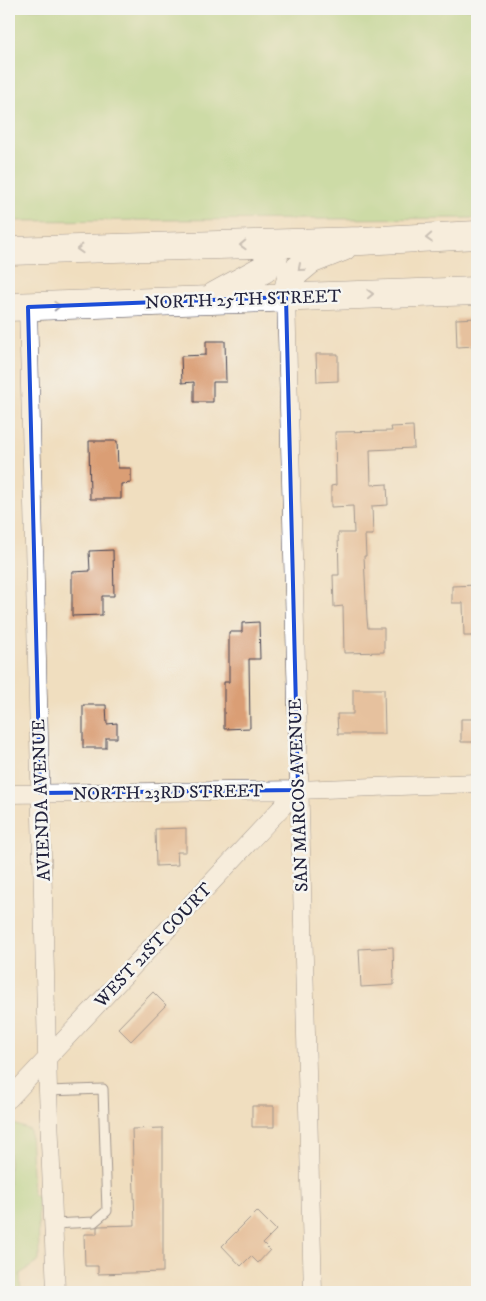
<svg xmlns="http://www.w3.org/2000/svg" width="486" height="1301" viewBox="0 0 486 1301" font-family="'IM FELL DW Pica',serif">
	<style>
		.green { fill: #a2d788; stroke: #627c62 }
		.building { fill: #da9e74 }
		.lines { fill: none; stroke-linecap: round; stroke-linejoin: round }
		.lane-casing { stroke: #413e4f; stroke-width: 11 }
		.street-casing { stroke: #413e4f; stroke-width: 19 }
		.primary-casing { stroke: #413e4f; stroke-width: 29 }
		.lane { stroke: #fff; stroke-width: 9 }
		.street { stroke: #fff; stroke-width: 18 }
		.primary { stroke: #fff; stroke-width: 28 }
		.oneway { stroke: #9c9ca7 }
		.marked { fill: none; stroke: #1d4ed8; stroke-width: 4; stroke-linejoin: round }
		.labels { text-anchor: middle; stroke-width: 5; stroke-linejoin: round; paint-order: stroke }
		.street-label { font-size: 18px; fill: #22223b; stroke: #f6f6f2 }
	</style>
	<rect width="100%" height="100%" fill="#f6f6f2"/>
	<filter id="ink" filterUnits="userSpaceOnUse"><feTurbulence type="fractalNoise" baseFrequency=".02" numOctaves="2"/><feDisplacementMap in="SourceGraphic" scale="10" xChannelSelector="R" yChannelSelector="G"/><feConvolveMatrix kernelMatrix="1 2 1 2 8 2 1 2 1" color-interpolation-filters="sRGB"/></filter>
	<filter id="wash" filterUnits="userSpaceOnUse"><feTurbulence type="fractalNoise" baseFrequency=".0096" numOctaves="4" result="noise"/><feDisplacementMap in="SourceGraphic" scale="20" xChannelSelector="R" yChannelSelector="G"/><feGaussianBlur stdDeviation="1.12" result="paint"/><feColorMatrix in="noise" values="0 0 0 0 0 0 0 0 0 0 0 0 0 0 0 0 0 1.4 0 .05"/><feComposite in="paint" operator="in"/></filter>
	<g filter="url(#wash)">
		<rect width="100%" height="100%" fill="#f0debf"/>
		<path class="green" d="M9,9H477V218L9,221Z
			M14,1124L30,1130L33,1195L38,1197L39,1261L20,1274L21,1292H9V1129Z"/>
		<g id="blocks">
			<path class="building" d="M477,318V342H475V346L457,347L456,319Z
				M206,341H225L226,382H213V402H194V382L182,383L181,356L206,355Z
				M316,354H338V381L317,382Z
				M413,426L414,448L370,450L371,485L387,484L388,505L372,506L373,535H365L366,556H364L367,619L368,628H384V652L344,653L343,606L334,607L333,575H339L338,533H354L353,506L331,507V486L336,485L335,432L392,431L391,427Z
				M89,441H117L118,468H131V483L121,484V499H90Z
				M113,550L114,596H102V615L72,616V572L90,571L89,551Z
				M477,585V636H464L463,603H452V586Z
				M259,622L260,659H249L250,728L224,729V682H229V632H242V623Z
				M353,689H384L385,734H338L337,714H353Z
				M83,705H106L107,724L117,723V738H106V748H83Z
				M461,719H477V742H461Z
				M186,828V852H177L178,865L156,866L155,829Z
				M393,947L394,985L361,987L359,949Z
				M153,992L166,1005L131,1041L118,1028Z
				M252,1106H274V1127H252Z
				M163,1128V1272L98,1274V1266H85L84,1234H97V1227L99,1226L135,1225L132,1129Z
				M257,1211L276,1230L263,1243L270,1250L258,1263L251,1256L241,1266L222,1246Z"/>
		</g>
	</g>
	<g filter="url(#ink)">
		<use href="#blocks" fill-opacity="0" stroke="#413e4f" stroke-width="1"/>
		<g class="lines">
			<g class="lane-casing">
				<path id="lane" d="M48,1091L103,1089L107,1211L94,1222L53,1224"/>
			</g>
			<g class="street-casing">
				<path id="street" d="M286,297L313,1292
					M28,307L48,1091L56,1292
					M9,794L298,790L477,783
					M9,1099L298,790"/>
			</g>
			<g class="primary-casing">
				<path id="primary" d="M9,251L361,241L477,235
					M215,296L264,269L274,256L276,244
					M286,297L292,275L310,260L343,247
					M9,307L477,291"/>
			</g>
			<use href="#lane" class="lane"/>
			<use href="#street" class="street"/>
			<use href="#primary" class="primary"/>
		</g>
		<defs><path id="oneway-chevron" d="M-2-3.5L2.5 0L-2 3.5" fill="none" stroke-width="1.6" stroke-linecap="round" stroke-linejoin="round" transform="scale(1.25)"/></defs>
		<g class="oneway">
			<use href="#oneway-chevron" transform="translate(429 238) rotate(177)"/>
			<use href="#oneway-chevron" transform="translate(243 245) rotate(178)"/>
			<use href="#oneway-chevron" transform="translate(80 249) rotate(178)"/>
			<use href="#oneway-chevron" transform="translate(301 268) rotate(139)"/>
			<use href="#oneway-chevron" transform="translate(370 294) rotate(-2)"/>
			<use href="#oneway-chevron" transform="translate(57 306) rotate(-2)"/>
		</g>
	</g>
	<path d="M0 0H486V1301H0ZM286,297L298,790L40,793L28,307Z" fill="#f0debf" fill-opacity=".55" fill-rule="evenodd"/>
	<path class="marked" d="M286,297L298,790L40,793L28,307Z"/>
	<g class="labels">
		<g class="street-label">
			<text transform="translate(243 299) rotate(-2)" y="6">NORTH 25TH STREET</text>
			<text transform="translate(168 792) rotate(-1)" y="6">NORTH 23RD STREET</text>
			<text transform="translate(298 795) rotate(-92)" y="6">SAN MARCOS AVENUE</text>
			<text transform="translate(41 800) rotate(-92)" y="6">AVIENDA AVENUE</text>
			<text transform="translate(153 945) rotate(-47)" y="6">WEST 21ST COURT</text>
		</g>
	</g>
	<rect width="486" height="1301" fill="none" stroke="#f6f6f2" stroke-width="30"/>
</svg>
